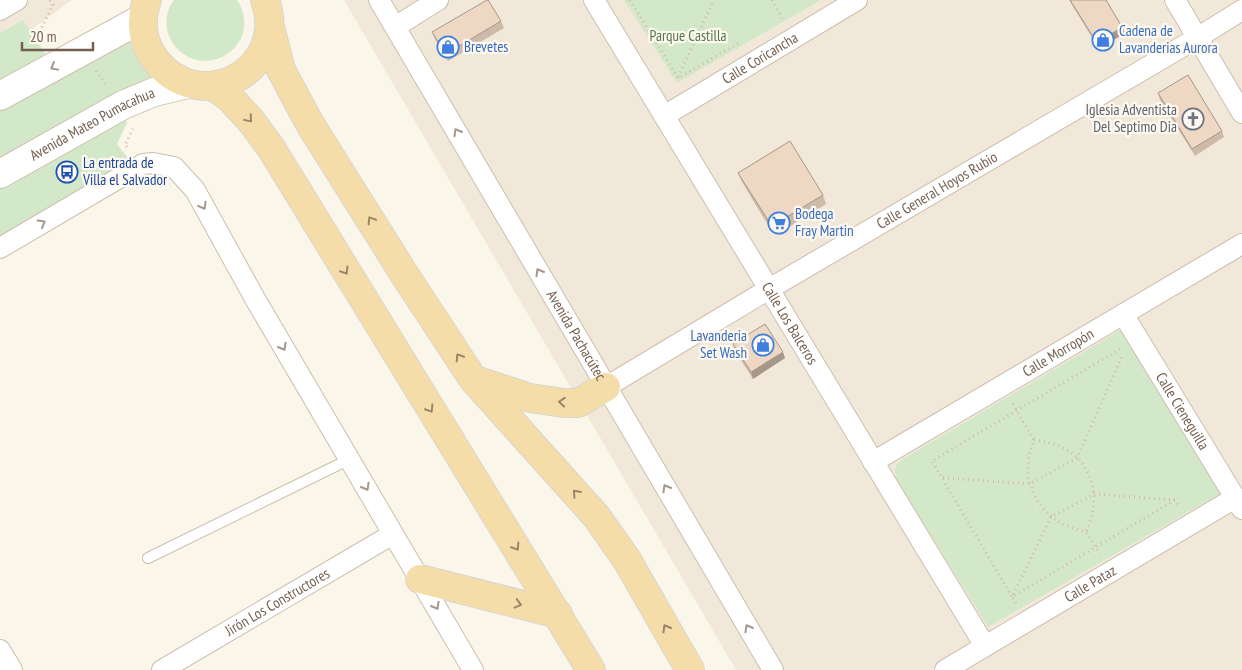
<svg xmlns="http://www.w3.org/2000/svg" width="1242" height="670" viewBox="0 0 1242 670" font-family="'PT Sans Narrow',sans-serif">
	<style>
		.residential { fill: #f2e8d9 }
		.green { fill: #d3e8c9 }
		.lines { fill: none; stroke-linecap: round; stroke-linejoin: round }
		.service-casing { stroke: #cdbeb0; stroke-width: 12 }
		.minor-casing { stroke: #cdbeb0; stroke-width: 22 }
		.secondary-casing { stroke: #cfbfae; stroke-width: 30 }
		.primary-casing { stroke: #dbd5d1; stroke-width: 30 }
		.path { stroke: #d4bba6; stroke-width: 3; stroke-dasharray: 1 4; stroke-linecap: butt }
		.service { stroke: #fff; stroke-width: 10 }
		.minor { stroke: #fff; stroke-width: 20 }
		.secondary { stroke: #fff; stroke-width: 28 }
		.primary { stroke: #f4dda8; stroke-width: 28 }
		.wall { fill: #cdbaa8 }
		.shaded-wall { fill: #a79788 }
		.building { fill: #eed8c3; stroke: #a79788 }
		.oneway { stroke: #a5978d }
		.oneway2 { stroke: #9a856a }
		.labels { text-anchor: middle; stroke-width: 4.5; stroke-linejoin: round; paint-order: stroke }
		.shop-label { font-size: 15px; fill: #366cbe; stroke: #fef9f0; text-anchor: start }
		.park-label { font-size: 15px; fill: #537847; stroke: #fef9f0 }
		.street-label { font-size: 15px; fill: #745f4f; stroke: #fef9f0 }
		.worship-label { font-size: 15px; fill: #5b616d; stroke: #fef9f0; text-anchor: end }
		.transit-label { font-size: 15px; fill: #164399; stroke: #fef9f0; text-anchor: start }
	</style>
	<rect width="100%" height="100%" fill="#fbf6ea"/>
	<path class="residential" d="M0,0H72L0,52Z
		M344,0H1242V670H736Z"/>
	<path class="green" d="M174,0H237C244,10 246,22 243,33C240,42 235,49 227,54C191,78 149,35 174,0Z
		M624,0H821L677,83Z
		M23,20L46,55L0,82V33Z
		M139,34L166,76L0,170V110Z
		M122,113L127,123L117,144L130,161L0,238V186Z
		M1124,328L1223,492L988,627L898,482C894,470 893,467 903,459Z"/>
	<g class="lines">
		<g class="service-casing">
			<path id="service" d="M148,558L350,459"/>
		</g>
		<g class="minor-casing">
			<g id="minor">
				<path id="s1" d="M379,0L773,670"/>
				<path id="s2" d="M594,0L985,646"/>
				<path d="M1175,0L1242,113"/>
				<path d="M0,10L17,0"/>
				<path d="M395,27L438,0"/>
				<path id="s3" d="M664,116L857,0"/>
				<path d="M0,248L143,164L153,163L174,167L195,190L254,297L473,670"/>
				<path id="s4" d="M1123,314L1242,509"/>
				<path id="s5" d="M606,387L769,289L1197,38L1242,10"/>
				<path id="s6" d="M873,462L1242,244"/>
				<path d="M0,650L12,670"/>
				<path id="s7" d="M162,670L393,534"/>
				<path id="s8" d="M945,670L1235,498"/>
			</g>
		</g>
		<g class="secondary-casing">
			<g id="secondary">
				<path d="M0,96L143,18"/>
				<path id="s9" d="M0,174L123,105L154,92L188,84"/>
			</g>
		</g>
		<g class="primary-casing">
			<path id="primary" d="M147,0C140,20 142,41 154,58C198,119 290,71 265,0
				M270,27L281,70L310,124L406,277L473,379L596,516L627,560L690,670
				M213,86L230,98L252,122L271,148L591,670
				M475,380L530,398L564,403H578L606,387
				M420,579L558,614"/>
		</g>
		<path class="path" d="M50,0L53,5L39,33L51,39
			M630,0L678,78L739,43
			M772,0L782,18
			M96,71L107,86
			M678,77L714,0
			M127,147L125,145L133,129
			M1120,349L932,461L1012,597L1175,500
			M1013,404L1034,440C1031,449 1028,457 1028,467C1027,475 1030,483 1032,490C1042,515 1062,526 1086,532L1100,554
			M1034,440C1084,444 1107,486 1086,532
			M943,478L1030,484L1077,458L1123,354
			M1016,603L1012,597L1051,517L1095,494L1175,500L1179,507"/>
		<use href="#service" class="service"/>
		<use href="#minor" class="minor"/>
		<use href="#secondary" class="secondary"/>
		<use href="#primary" class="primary"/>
	</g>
	<path class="wall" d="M1069,0H1106L1122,27L1125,33L1099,49Z
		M501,21L504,28L448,61L435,39L432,32Z
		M1158,93L1222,131L1224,137L1195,156L1160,100Z
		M738,173L823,195L826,204L784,230H771L742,182Z
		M733,344L785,358L753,379L735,351Z"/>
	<path class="shaded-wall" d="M1122,27L1125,33L1099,49L1097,43Z
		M783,352L785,358L753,379L751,372Z"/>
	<path class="building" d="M487,0H488L501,21L446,54L432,32Z
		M1070,0H1106L1122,27L1097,43Z
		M1188,75L1222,131L1192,149L1158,93Z
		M790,141L823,195L780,221L768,220L738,173Z
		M765,324L783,352L751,372L733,344Z"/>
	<defs><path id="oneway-chevron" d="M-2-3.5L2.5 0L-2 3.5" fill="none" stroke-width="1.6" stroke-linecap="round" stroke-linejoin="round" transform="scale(1.25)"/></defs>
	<g class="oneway">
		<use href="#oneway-chevron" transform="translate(54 67) rotate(151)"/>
		<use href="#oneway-chevron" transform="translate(457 132) rotate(-120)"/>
		<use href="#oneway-chevron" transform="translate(203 206) rotate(61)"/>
		<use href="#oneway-chevron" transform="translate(42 223) rotate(-30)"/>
		<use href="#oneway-chevron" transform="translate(539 272) rotate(-120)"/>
		<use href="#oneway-chevron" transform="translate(283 347) rotate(60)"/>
		<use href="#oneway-chevron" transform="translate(366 487) rotate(60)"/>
		<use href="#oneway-chevron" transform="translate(666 488) rotate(-120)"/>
		<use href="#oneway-chevron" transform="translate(436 606) rotate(60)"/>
		<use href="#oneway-chevron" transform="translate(748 628) rotate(-120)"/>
	</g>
	<g class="oneway2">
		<use href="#oneway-chevron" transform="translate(249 119) rotate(50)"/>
		<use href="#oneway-chevron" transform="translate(371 220) rotate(-122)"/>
		<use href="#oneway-chevron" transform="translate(345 271) rotate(58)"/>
		<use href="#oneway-chevron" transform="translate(459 357) rotate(-123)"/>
		<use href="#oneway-chevron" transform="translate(562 402) rotate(-176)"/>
		<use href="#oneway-chevron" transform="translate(430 409) rotate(58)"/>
		<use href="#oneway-chevron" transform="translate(576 493) rotate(-132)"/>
		<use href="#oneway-chevron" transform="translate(516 547) rotate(58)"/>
		<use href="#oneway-chevron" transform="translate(518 604) rotate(15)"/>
		<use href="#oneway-chevron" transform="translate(666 628) rotate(-120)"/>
	</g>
	<defs>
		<g id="shop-ring" transform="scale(1.125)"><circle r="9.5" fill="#fef9f0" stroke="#3f7fe0" stroke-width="1.5"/><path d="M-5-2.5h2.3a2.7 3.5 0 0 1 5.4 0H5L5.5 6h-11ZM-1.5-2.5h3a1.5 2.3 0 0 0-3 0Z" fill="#3f7fe0"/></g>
		<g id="church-ring" transform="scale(1.125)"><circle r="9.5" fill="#fef9f0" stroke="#6b7280" stroke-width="1.5"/><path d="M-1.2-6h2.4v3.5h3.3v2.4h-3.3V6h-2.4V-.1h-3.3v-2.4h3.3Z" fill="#6b7280"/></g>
		<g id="bus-ring" transform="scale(1.125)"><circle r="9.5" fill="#fef9f0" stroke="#1a4fb4" stroke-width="1.5"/><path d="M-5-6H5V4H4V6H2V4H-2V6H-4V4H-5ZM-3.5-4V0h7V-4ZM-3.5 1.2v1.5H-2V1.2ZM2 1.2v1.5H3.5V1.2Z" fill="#1a4fb4"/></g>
		<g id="supermarket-ring" transform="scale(1.125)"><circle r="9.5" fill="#fef9f0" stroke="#3f7fe0" stroke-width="1.5"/><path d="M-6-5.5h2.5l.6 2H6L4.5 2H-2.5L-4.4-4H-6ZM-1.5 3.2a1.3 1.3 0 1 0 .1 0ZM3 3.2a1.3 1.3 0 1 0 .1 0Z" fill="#3f7fe0"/></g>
	</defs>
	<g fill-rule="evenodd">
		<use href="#shop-ring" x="1103" y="40"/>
		<use href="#shop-ring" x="448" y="47"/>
		<use href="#church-ring" x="1193" y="119"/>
		<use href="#bus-ring" x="67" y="172"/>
		<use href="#supermarket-ring" x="779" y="223"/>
		<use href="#shop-ring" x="763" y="345"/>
	</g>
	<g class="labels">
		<g class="shop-label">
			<text x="1119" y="36">Cadena de<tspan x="1119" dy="17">Lavanderias Aurora</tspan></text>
			<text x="464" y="52">Brevetes</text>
			<text x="795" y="219">Bodega<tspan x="795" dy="17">Fray Martin</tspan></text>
			<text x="747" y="341" text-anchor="end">Lavanderia<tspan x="747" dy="17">Set Wash</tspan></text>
		</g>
		<g class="park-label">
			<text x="688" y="41">Parque Castilla</text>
		</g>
		<g class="street-label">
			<text dy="5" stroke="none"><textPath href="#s3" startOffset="112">Calle Coricancha</textPath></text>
			<text dy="5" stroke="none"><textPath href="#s9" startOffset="105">Avenida Mateo Pumacahua</textPath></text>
			<text dy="5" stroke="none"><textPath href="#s5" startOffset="385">Calle General Hoyos Rubio</textPath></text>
			<text dy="5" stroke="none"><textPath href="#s2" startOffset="378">Calle Los Balceros</textPath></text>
			<text dy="5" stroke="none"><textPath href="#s1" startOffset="389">Avenida Pachacútec</textPath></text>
			<text dy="5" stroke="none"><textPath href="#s6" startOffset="215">Calle Morropón</textPath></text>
			<text dy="5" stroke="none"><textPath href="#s4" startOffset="114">Calle Cieneguilla</textPath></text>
			<text dy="5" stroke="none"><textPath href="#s8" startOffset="169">Calle Pataz</textPath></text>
			<text dy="5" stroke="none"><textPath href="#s7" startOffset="134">Jirón Los Constructores</textPath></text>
		</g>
		<g class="worship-label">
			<text x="1177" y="115">Iglesia Adventista<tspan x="1177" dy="17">Del Septimo Dia</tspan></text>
		</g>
		<g class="transit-label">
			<text x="83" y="168">La entrada de<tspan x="83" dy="17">Villa el Salvador</tspan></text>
		</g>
	</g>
	<path d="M22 42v8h71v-8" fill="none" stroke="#745f4f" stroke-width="2.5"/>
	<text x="30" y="42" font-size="15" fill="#745f4f" stroke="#fef9f0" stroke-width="4" paint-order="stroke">20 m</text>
</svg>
